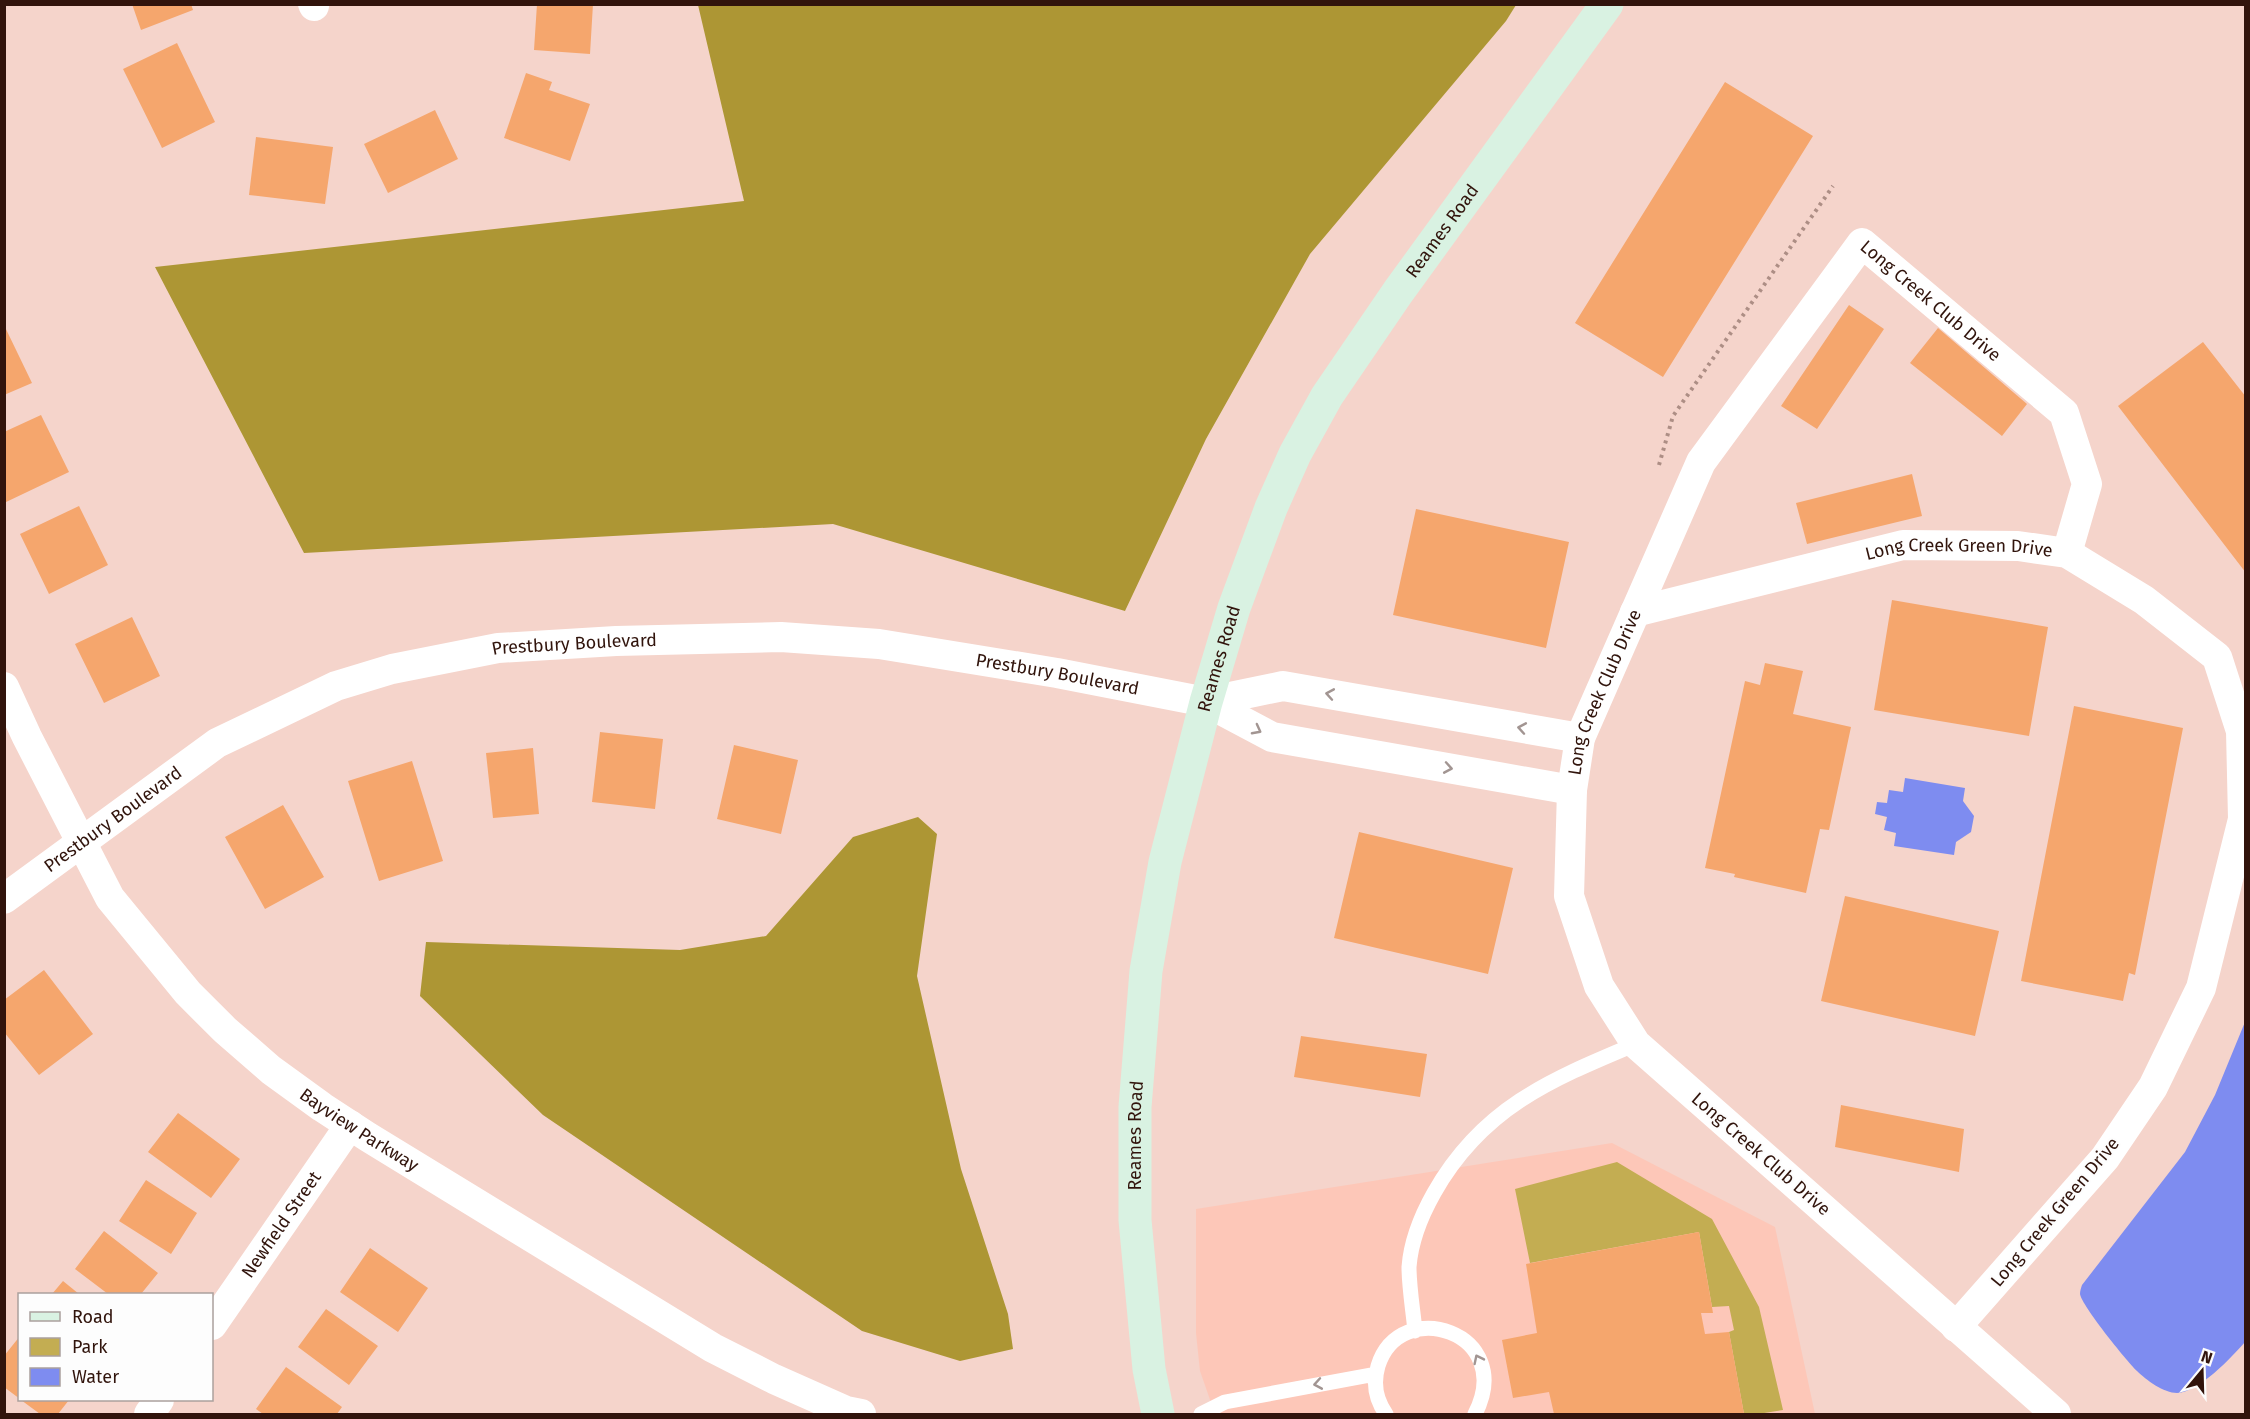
<svg xmlns="http://www.w3.org/2000/svg" width="2250" height="1419" viewBox="0 0 2250 1419" font-family="'Fira Sans',sans-serif">
	<style>
		.built { fill: #fdc7b8 }
		.green { fill: #c3ad52 }
		.forest { fill: #ad9634 }
		.water { fill: #7e8cf0 }
		.building { fill: #f5a66d }
		.lines { fill: none; stroke-linecap: round; stroke-linejoin: round }
		.path { stroke: #ad8e85; stroke-width: 4; stroke-dasharray: 3 4.5; stroke-linecap: butt }
		.service { stroke: #fff; stroke-width: 15 }
		.minor { stroke: #fff; stroke-width: 30 }
		.secondary { stroke: #d9f2e2; stroke-width: 33 }
		.oneway { stroke: #a29592 }
		.labels { text-anchor: middle; stroke-width: 4.5; stroke-linejoin: round; paint-order: stroke }
		.street-label { font-size: 18px; fill: #31140c; stroke: #fdfdfd }
	</style>
	<rect width="100%" height="100%" fill="#f5d4cb"/>
	<path class="built" d="M1612,1143L1775,1227L1815,1414H1215L1200,1371L1196,1333V1209Z"/>
	<path class="green" d="M1617,1162L1712,1219L1759,1307L1783,1410L1758,1414H1744L1729,1332L1734,1330L1729,1306L1712,1307L1699,1232L1530,1263L1515,1189Z"/>
	<path class="forest" d="M698,5V4L1516,5L1506,21L1310,254L1206,439L1125,611L833,524L304,553L155,267L744,201Z
		M918,817L937,834L917,976L961,1169L1008,1314L1013,1349L960,1361L862,1331L543,1115L420,996L426,942L680,950L766,936L853,837Z"/>
	<path class="water" d="M1905,778L1965,788L1963,801L1974,816L1971,832L1956,842L1954,855L1894,846L1896,833L1884,830L1887,817L1875,814L1877,802L1887,803L1889,790L1903,792Z
		M2245,1022V1342C2231,1358 2199,1392 2177,1393C2164,1393 2146,1380 2137,1371C2126,1360 2082,1306 2080,1294C2080,1291 2081,1288 2082,1285L2185,1152L2215,1095Z"/>
	<path class="building" d="M132,4H191L193,10L141,30Z
		M537,4H593L590,54L534,50Z
		M177,43L215,122L162,148L123,69Z
		M526,73L552,82L549,90L590,104L570,161L504,138Z
		M1725,82L1813,136L1663,377L1575,323Z
		M435,110L458,159L388,193L364,144Z
		M256,137L333,147L325,204L249,195Z
		M1849,305L1884,329L1817,429L1781,406Z
		M4,325L32,383L4,395Z
		M1938,328L2027,404L2002,436L1910,363Z
		M2203,342L2246,397V573L2118,406Z
		M41,415L69,472L4,503V432Z
		M1912,474L1922,516L1807,544L1796,503Z
		M79,506L108,565L49,594L20,534Z
		M1416,509L1569,542L1546,648L1393,615Z
		M1892,600L2048,627L2029,736L1874,710Z
		M132,617L160,676L104,703L75,644Z
		M1765,663L1803,671L1793,714L1851,727L1829,830L1820,829L1806,893L1734,877L1735,874L1705,868L1745,681L1760,685Z
		M2074,706L2183,728L2135,975L2129,973L2123,1001L2021,981Z
		M600,732L663,739L655,809L592,802Z
		M734,745L798,760L781,834L717,819Z
		M533,748L539,814L493,818L486,753Z
		M412,761L443,861L379,881L348,781Z
		M283,805L324,877L265,909L225,837Z
		M1359,832L1513,868L1488,974L1334,938Z
		M1845,896L1999,931L1975,1036L1821,1001Z
		M44,970L93,1034L39,1075L4,1032V1000Z
		M1301,1036L1427,1054L1420,1097L1294,1077Z
		M1841,1105L1964,1129L1959,1172L1835,1147Z
		M178,1113L240,1159L211,1198L148,1152Z
		M146,1180L197,1213L171,1254L119,1221Z
		M104,1231L158,1273L141,1294H108L75,1269Z
		M1699,1232L1713,1313H1701L1705,1334L1729,1332L1744,1414H1554L1549,1392L1513,1398L1502,1340L1537,1333L1526,1264Z
		M370,1248L428,1288L398,1332L340,1292Z
		M63,1281L79,1294H52Z
		M326,1309L378,1346L349,1385L298,1347Z
		M20,1336V1399L4,1387V1356Z
		M286,1367L342,1407L337,1414H263L256,1409Z
		M21,1400H69L58,1414H40Z"/>
	<g class="lines">
		<path class="path" d="M1659,465L1673,416L1833,186"/>
		<path class="service" d="M1415,1331C1413,1310 1409,1287 1409,1267C1411,1240 1421,1216 1434,1193C1482,1108 1550,1080 1636,1044
			M1201,1414L1225,1402L1376,1374
			M1386,1414C1376,1400 1373,1383 1378,1366C1400,1295 1517,1332 1475,1414"/>
		<g class="minor">
			<path d="M313,4L314,6"/>
			<path id="s1" d="M1635,612L1903,545L2018,546L2067,553L2144,600L2217,657L2241,731L2243,819L2201,988L2153,1087L2105,1158L1956,1327"/>
			<path id="s2" d="M4,687L27,737L110,898L188,993L225,1030L271,1070L322,1107L368,1137L713,1348L774,1379L846,1411L861,1414"/>
			<path d="M1206,702L1283,686L1580,738"/>
			<path id="s3" d="M4,899L217,743L336,686L392,669L498,648L616,641L781,637L879,644L1057,673L1206,702L1272,737L1572,790"/>
			<path id="s4" d="M212,1325L350,1125"/>
			<path d="M149,1414L159,1400"/>
			<path id="s5" d="M2056,1414L1636,1044L1599,986L1569,896L1572,790L1580,738L1701,462L1862,243L2064,413L2087,484L2067,553"/>
		</g>
		<path class="secondary" id="s6" d="M1158,1414L1149,1369L1135,1220V1107L1146,971L1165,862L1206,702L1234,608L1271,508L1295,454L1327,396L1398,292L1607,4"/>
	</g>
	<defs><path id="oneway-chevron" d="M-2-3.5L2.5 0L-2 3.5" fill="none" stroke-width="1.6" stroke-linecap="round" stroke-linejoin="round" transform="scale(1.5)"/></defs>
	<g class="oneway">
		<use href="#oneway-chevron" transform="translate(1330 694) rotate(-170)"/>
		<use href="#oneway-chevron" transform="translate(1522 728) rotate(-170)"/>
		<use href="#oneway-chevron" transform="translate(1257 730) rotate(28)"/>
		<use href="#oneway-chevron" transform="translate(1448 768) rotate(10)"/>
		<use href="#oneway-chevron" transform="translate(1478 1359) rotate(-116)"/>
		<use href="#oneway-chevron" transform="translate(1318 1384) rotate(170)"/>
	</g>
	<g class="labels">
		<g class="street-label">
			<text dy="6" stroke="none"><textPath href="#s6" startOffset="1252">Reames Road</textPath></text>
			<text dy="6" stroke="none"><textPath href="#s5" startOffset="1545">Long Creek Club Drive</textPath></text>
			<text dy="6" stroke="none"><textPath href="#s1" startOffset="332">Long Creek Green Drive</textPath></text>
			<text dy="6" stroke="none"><textPath href="#s3" startOffset="639">Prestbury Boulevard</textPath></text>
			<text dy="6" stroke="none"><textPath href="#s6" startOffset="766">Reames Road</textPath></text>
			<text dy="6" stroke="none"><textPath href="#s3" startOffset="1125">Prestbury Boulevard</textPath></text>
			<text dy="6" stroke="none"><textPath href="#s5" startOffset="933">Long Creek Club Drive</textPath></text>
			<text dy="6" stroke="none"><textPath href="#s3" startOffset="135">Prestbury Boulevard</textPath></text>
			<text dy="6" stroke="none"><textPath href="#s2" startOffset="579">Bayview Parkway</textPath></text>
			<text dy="6" stroke="none"><textPath href="#s6" startOffset="280">Reames Road</textPath></text>
			<text transform="translate(1761 1154) rotate(41)" y="6">Long Creek Club Drive</text>
			<text transform="translate(2055 1212) rotate(-50)" y="6">Long Creek Green Drive</text>
			<text dy="6" stroke="none"><textPath href="#s4" startOffset="122">Newfield Street</textPath></text>
		</g>
	</g>
	<rect width="2250" height="1419" fill="none" stroke="#31140c" stroke-width="12"/>
	<rect x="18" y="1293" width="195" height="108" fill="#fdfdfd" stroke="#aba09d" stroke-width="1.5"/>
	<rect x="30" y="1312" width="30" height="9" fill="#d9f2e2" stroke="#aba09d" stroke-width="1.5"/>
	<text x="72" y="1323" font-size="18" fill="#31140c">Road</text>
	<rect x="30" y="1338" width="30" height="18" fill="#c3ad52" stroke="#aba09d" stroke-width="1.5"/>
	<text x="72" y="1353" font-size="18" fill="#31140c">Park</text>
	<rect x="30" y="1368" width="30" height="18" fill="#7e8cf0" stroke="#aba09d" stroke-width="1.5"/>
	<text x="72" y="1383" font-size="18" fill="#31140c">Water</text>
	<g transform="translate(2202 1371) rotate(19)" stroke="#fdfdfd" stroke-width="4.5" paint-order="stroke">
	<path d="M0-4.5L10 22L0 15L-10 22Z" fill="#31140c"/>
	<text y="-9" font-size="16" font-weight="bold" text-anchor="middle" fill="#31140c">N</text>
	</g>
</svg>
